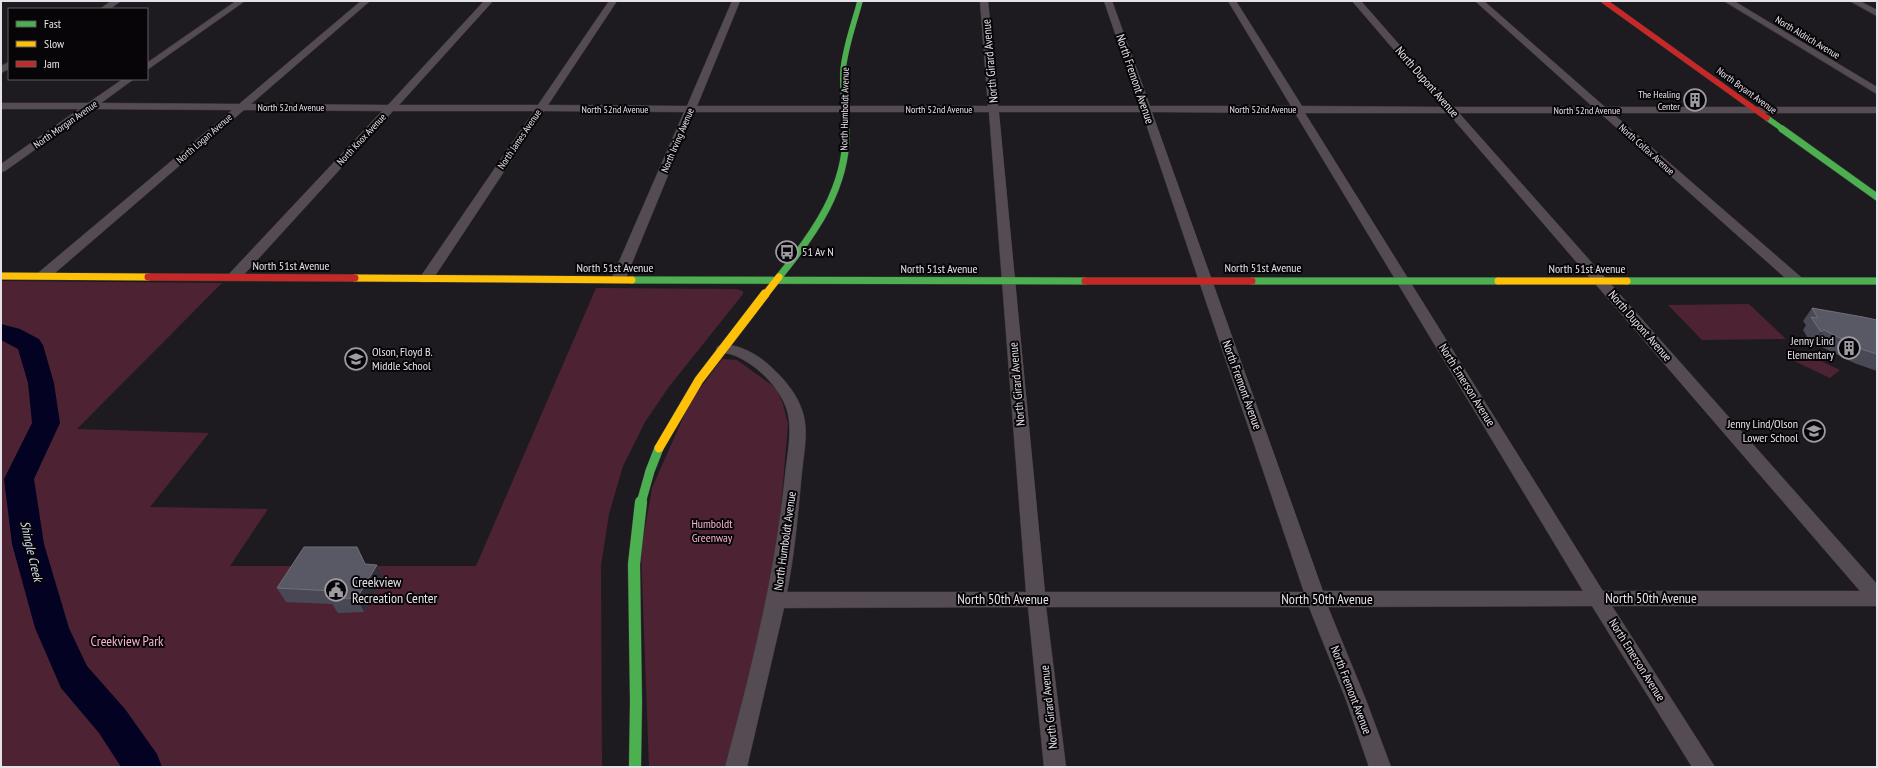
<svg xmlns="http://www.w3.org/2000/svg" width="1878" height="768" viewBox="0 0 1878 768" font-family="'PT Sans Narrow',sans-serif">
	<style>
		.green { fill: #4d2334 }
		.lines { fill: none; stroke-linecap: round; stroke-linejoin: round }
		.river { fill: #030222; fill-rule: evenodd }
		.street-casing { stroke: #39383a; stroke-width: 1 }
		.fast-far3-casing { stroke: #39383a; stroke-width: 6 }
		.fast-far2-casing { stroke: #39383a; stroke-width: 8 }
		.fast-far1-casing { stroke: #39383a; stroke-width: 10 }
		.fast-casing { stroke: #39383a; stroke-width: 13 }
		.slow-far1-casing { stroke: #39383a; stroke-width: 8 }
		.slow-casing { stroke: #39383a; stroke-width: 10 }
		.jam-far1-casing { stroke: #39383a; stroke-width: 6 }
		.jam-casing { stroke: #39383a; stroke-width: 8 }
		.street { fill: #554c53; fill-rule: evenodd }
		.fast-far3 { stroke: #4caf50; stroke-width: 5.5 }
		.fast-far2 { stroke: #4caf50; stroke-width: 7 }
		.fast-far1 { stroke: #4caf50; stroke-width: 9 }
		.fast { stroke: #4caf50; stroke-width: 12 }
		.slow-far1 { stroke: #ffc107; stroke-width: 7 }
		.slow { stroke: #ffc107; stroke-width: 9 }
		.jam-far1 { stroke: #c62828; stroke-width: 5.5 }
		.jam { stroke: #c62828; stroke-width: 7 }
		.wall { fill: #494956 }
		.shaded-wall { fill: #302f39 }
		.building { fill: #595966; stroke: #6f6e7a }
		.labels { text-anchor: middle; stroke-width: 4; stroke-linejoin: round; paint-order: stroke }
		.far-street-label { font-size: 10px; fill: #e4e2e8; stroke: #070508 }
		.far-poi-label { font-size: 10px; fill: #e4e2e8; stroke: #070508; text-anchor: end }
		.street-label { font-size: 12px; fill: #e4e2e8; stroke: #070508 }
		.poi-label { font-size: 12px; fill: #e4e2e8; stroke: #070508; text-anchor: start }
		.park-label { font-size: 12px; fill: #f8b4ca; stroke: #070508 }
		.water-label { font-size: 13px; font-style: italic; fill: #d2dff1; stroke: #070508 }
		.near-poi-label { font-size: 14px; fill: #e4e2e8; stroke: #070508; text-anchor: start }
		.near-street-label { font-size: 14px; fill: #e4e2e8; stroke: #070508 }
		.near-park-label { font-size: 14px; fill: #f8b4ca; stroke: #070508 }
	</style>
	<rect width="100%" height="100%" fill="#1d1b1f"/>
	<path class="green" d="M1,281L222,283L77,429L209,433L150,507L268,509L230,566H476L596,288L736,289L743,291V294L668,388L645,422L623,466L609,514L601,566L602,767H1Z
		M1749,304L1786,339L1702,340L1668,305Z
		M1804,353L1840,370L1830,378L1794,361Z
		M722,359L737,360L776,388L783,404L788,424L778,543L755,650L726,767H649L641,551L652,488L690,402Z"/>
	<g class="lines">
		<path class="river" d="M1,324L20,329L39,339L43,345L54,383L60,423L34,479L44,544L69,628L87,666L125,709L157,754L162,767H121L99,733L61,688L35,628L12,544L4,479L32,423L28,383L18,349L1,340Z"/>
		<g class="street-casing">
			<path id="street" d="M111,1H121L110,9H100Z
				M236,1H245L147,70V63Z
				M361,1H370L251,104L388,105L484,1H493L399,105H538L609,1H617L548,105L687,106L732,1H740L697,106H988L980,1H988L998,106H1140L1104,1H1112L1150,106H1291L1228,1H1236L1302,106L1443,107L1352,1H1361L1454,107H1593L1475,1H1484L1605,107H1877V113H1612L1802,278L1804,281L1802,284H1792L1600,113H1459L1877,584V606H1612L1715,767H1692L1592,606L1328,607L1366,700L1391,767H1369L1346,700L1309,607H1046L1066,767H1044L1028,607L784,608L747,767H725C751,671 775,575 785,476C787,455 793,431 787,410C780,387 755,363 733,355C728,353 723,353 718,352L716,349L718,346C733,342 751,351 763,360C779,373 796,391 802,410C809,430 804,451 802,471C798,512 795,552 787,592H1026L989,112H694L625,280L623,283H613L611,280L684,112L544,111L433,279L431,282H421L419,279L534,111H393L239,280H229L227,277L229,274L382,111L244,110L48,279H38L36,276L38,273L232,110L92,109L5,171L1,172V164L79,109H1V103H88L123,79H134L101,103L239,104ZM999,112H1142L1304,592H1045ZM1152,112L1295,113L1583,591H1323ZM1305,113H1448L1860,591H1603Z
				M1724,1H1734L1877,87V94Z
				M1850,1H1860L1877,10V16Z
				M9,62V69L1,73V66Z"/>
		</g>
		<g class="fast-far3-casing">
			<path id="fast-far3" d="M1767,118L1784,130
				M846,130C845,110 842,91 843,71C845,47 854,24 860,1"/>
		</g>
		<g class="fast-far2-casing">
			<path id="fast-far2" d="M1782,129L1877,197
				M779,277C814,234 848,187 846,129
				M632,280L1085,281
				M1252,281H1498
				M1627,281H1877"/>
		</g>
		<g class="fast-far1-casing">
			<path id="fast-far1" d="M641,503L650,471L659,448"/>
		</g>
		<g class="fast-casing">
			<path id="fast" d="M635,767L636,702L634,564L641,502"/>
		</g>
		<g class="slow-far1-casing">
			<path id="slow-far1" d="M1,276L148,277
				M355,278L632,280
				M1498,281H1627
				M765,295L779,277"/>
		</g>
		<g class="slow-casing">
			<path id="slow" d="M659,448L699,380L765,294"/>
		</g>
		<g class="jam-far1-casing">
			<path id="jam-far1" d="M1604,1L1767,118"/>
		</g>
		<g class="jam-casing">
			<path id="jam" d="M148,277L355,278
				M1085,281H1252"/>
		</g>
		<use href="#street" class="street"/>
		<use href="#fast-far3" class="fast-far3"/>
		<use href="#fast-far2" class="fast-far2"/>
		<use href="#fast-far1" class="fast-far1"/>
		<use href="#fast" class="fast"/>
		<use href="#slow-far1" class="slow-far1"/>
		<use href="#slow" class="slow"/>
		<use href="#jam-far1" class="jam-far1"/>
		<use href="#jam" class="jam"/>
	</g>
	<path class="wall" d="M1812,308L1877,320V371L1854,363L1814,343L1812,345L1803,330L1806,325L1803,321Z
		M377,565L384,578L364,612L338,613L332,604L286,602L277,588Z"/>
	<path class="shaded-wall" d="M1824,330L1814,343L1812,345L1821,332Z
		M357,547L371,574L377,565L384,578L364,612L357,598L365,564Z"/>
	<path class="building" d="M1812,308L1863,317L1877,320V354L1864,350L1824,330L1821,332L1811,317L1818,318Z
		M304,547H357L365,564L377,565L357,598L329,599L333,591L277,588Z"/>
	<defs>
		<g id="building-ring" transform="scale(1.15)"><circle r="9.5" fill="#070508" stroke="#9e9ca2" stroke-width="1.5"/><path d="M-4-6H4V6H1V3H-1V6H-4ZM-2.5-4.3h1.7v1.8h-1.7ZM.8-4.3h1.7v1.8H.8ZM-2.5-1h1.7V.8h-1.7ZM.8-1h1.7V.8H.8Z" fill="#9e9ca2"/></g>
		<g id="bus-ring" transform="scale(1.15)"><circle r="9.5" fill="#070508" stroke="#9e9ca2" stroke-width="1.5"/><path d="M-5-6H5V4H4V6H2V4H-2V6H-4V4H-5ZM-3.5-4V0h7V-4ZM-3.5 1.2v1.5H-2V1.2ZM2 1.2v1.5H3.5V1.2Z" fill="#9e9ca2"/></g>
		<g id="school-ring" transform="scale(1.15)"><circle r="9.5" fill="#070508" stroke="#9e9ca2" stroke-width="1.5"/><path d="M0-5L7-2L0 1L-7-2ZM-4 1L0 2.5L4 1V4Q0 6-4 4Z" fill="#9e9ca2"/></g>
		<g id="civic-ring" transform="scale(1.15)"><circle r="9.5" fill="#070508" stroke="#9e9ca2" stroke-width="1.5"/><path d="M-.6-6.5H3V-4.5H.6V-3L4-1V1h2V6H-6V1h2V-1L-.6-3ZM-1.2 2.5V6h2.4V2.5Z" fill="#9e9ca2"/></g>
	</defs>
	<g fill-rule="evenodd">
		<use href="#building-ring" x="1695" y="100"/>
		<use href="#bus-ring" x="787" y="252"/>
		<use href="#building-ring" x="1849" y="348"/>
		<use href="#school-ring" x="356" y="359"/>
		<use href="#school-ring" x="1814" y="431"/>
		<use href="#civic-ring" x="336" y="590"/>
	</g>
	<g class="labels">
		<g class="far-street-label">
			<text transform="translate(1808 37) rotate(31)" y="4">North Aldrich Avenue</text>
			<text transform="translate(1747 90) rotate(36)" y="4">North Bryant Avenue</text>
			<text x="291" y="111">North 52nd Avenue</text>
			<text x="615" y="113">North 52nd Avenue</text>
			<text transform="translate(844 109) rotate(-89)" y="4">North Humboldt Avenue</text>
			<text x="939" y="113">North 52nd Avenue</text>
			<text x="1263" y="113">North 52nd Avenue</text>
			<text x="1587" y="114">North 52nd Avenue</text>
			<text transform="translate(65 124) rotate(-35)" y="4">North Morgan Avenue</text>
			<text transform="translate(204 138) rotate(-41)" y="4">North Logan Avenue</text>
			<text transform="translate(361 139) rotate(-47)" y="4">North Knox Avenue</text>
			<text transform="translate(519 139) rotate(-56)" y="4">North James Avenue</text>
			<text transform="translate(677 140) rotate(-67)" y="4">North Irving Avenue</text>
			<text transform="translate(1647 149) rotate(42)" y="4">North Colfax Avenue</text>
		</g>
		<g class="far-poi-label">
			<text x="1680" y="98">The Healing<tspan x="1680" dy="12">Center</tspan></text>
		</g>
		<g class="street-label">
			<text transform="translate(990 61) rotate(-95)" y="4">North Girard Avenue</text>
			<text transform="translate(1135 79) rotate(71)" y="4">North Fremont Avenue</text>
			<text transform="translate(1427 82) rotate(49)" y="4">North Dupont Avenue</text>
			<text x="291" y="270">North 51st Avenue</text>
			<text x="615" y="272">North 51st Avenue</text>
			<text x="1263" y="272">North 51st Avenue</text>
			<text x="939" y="273">North 51st Avenue</text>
			<text x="1587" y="273">North 51st Avenue</text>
			<text transform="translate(1640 326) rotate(49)" y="4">North Dupont Avenue</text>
			<text transform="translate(1017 384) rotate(-95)" y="4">North Girard Avenue</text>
			<text transform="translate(1242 385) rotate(70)" y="4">North Fremont Avenue</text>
			<text transform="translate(1467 385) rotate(58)" y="4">North Emerson Avenue</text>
			<text transform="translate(785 541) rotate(-82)" y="4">North Humboldt Avenue</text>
			<text transform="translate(1637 660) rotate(58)" y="4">North Emerson Avenue</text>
			<text transform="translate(1351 690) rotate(69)" y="4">North Fremont Avenue</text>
			<text transform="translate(1049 707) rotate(-96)" y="4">North Girard Avenue</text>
		</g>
		<g class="poi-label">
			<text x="802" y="256">51 Av N</text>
			<text x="1834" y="345" text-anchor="end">Jenny Lind<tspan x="1834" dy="14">Elementary</tspan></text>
			<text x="372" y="356">Olson, Floyd B.<tspan x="372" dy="14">Middle School</tspan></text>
			<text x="1798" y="428" text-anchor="end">Jenny Lind/Olson<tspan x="1798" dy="14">Lower School</tspan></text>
		</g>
		<g class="park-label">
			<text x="712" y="528">Humboldt<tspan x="712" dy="14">Greenway</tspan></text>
		</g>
		<g class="water-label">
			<text transform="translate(32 551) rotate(77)" y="5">Shingle Creek</text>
		</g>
		<g class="near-poi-label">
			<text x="352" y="587">Creekview<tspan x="352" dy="16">Recreation Center</tspan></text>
		</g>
		<g class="near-street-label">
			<text x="1651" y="603">North 50th Avenue</text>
			<text x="1003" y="604">North 50th Avenue</text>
			<text x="1327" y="604">North 50th Avenue</text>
		</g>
		<g class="near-park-label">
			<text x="127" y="646">Creekview Park</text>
		</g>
	</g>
	<rect width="1878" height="768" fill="none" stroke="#e4e2e8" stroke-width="4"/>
	<rect x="8" y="8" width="140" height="72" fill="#070508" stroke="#5f5d62"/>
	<rect x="16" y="21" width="20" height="6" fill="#4caf50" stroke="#5f5d62"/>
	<text x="44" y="28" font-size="12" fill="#e4e2e8">Fast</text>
	<rect x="16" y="41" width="20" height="6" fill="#ffc107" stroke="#5f5d62"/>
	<text x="44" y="48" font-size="12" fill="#e4e2e8">Slow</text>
	<rect x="16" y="61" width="20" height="6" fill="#c62828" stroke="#5f5d62"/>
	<text x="44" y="68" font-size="12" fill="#e4e2e8">Jam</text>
</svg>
